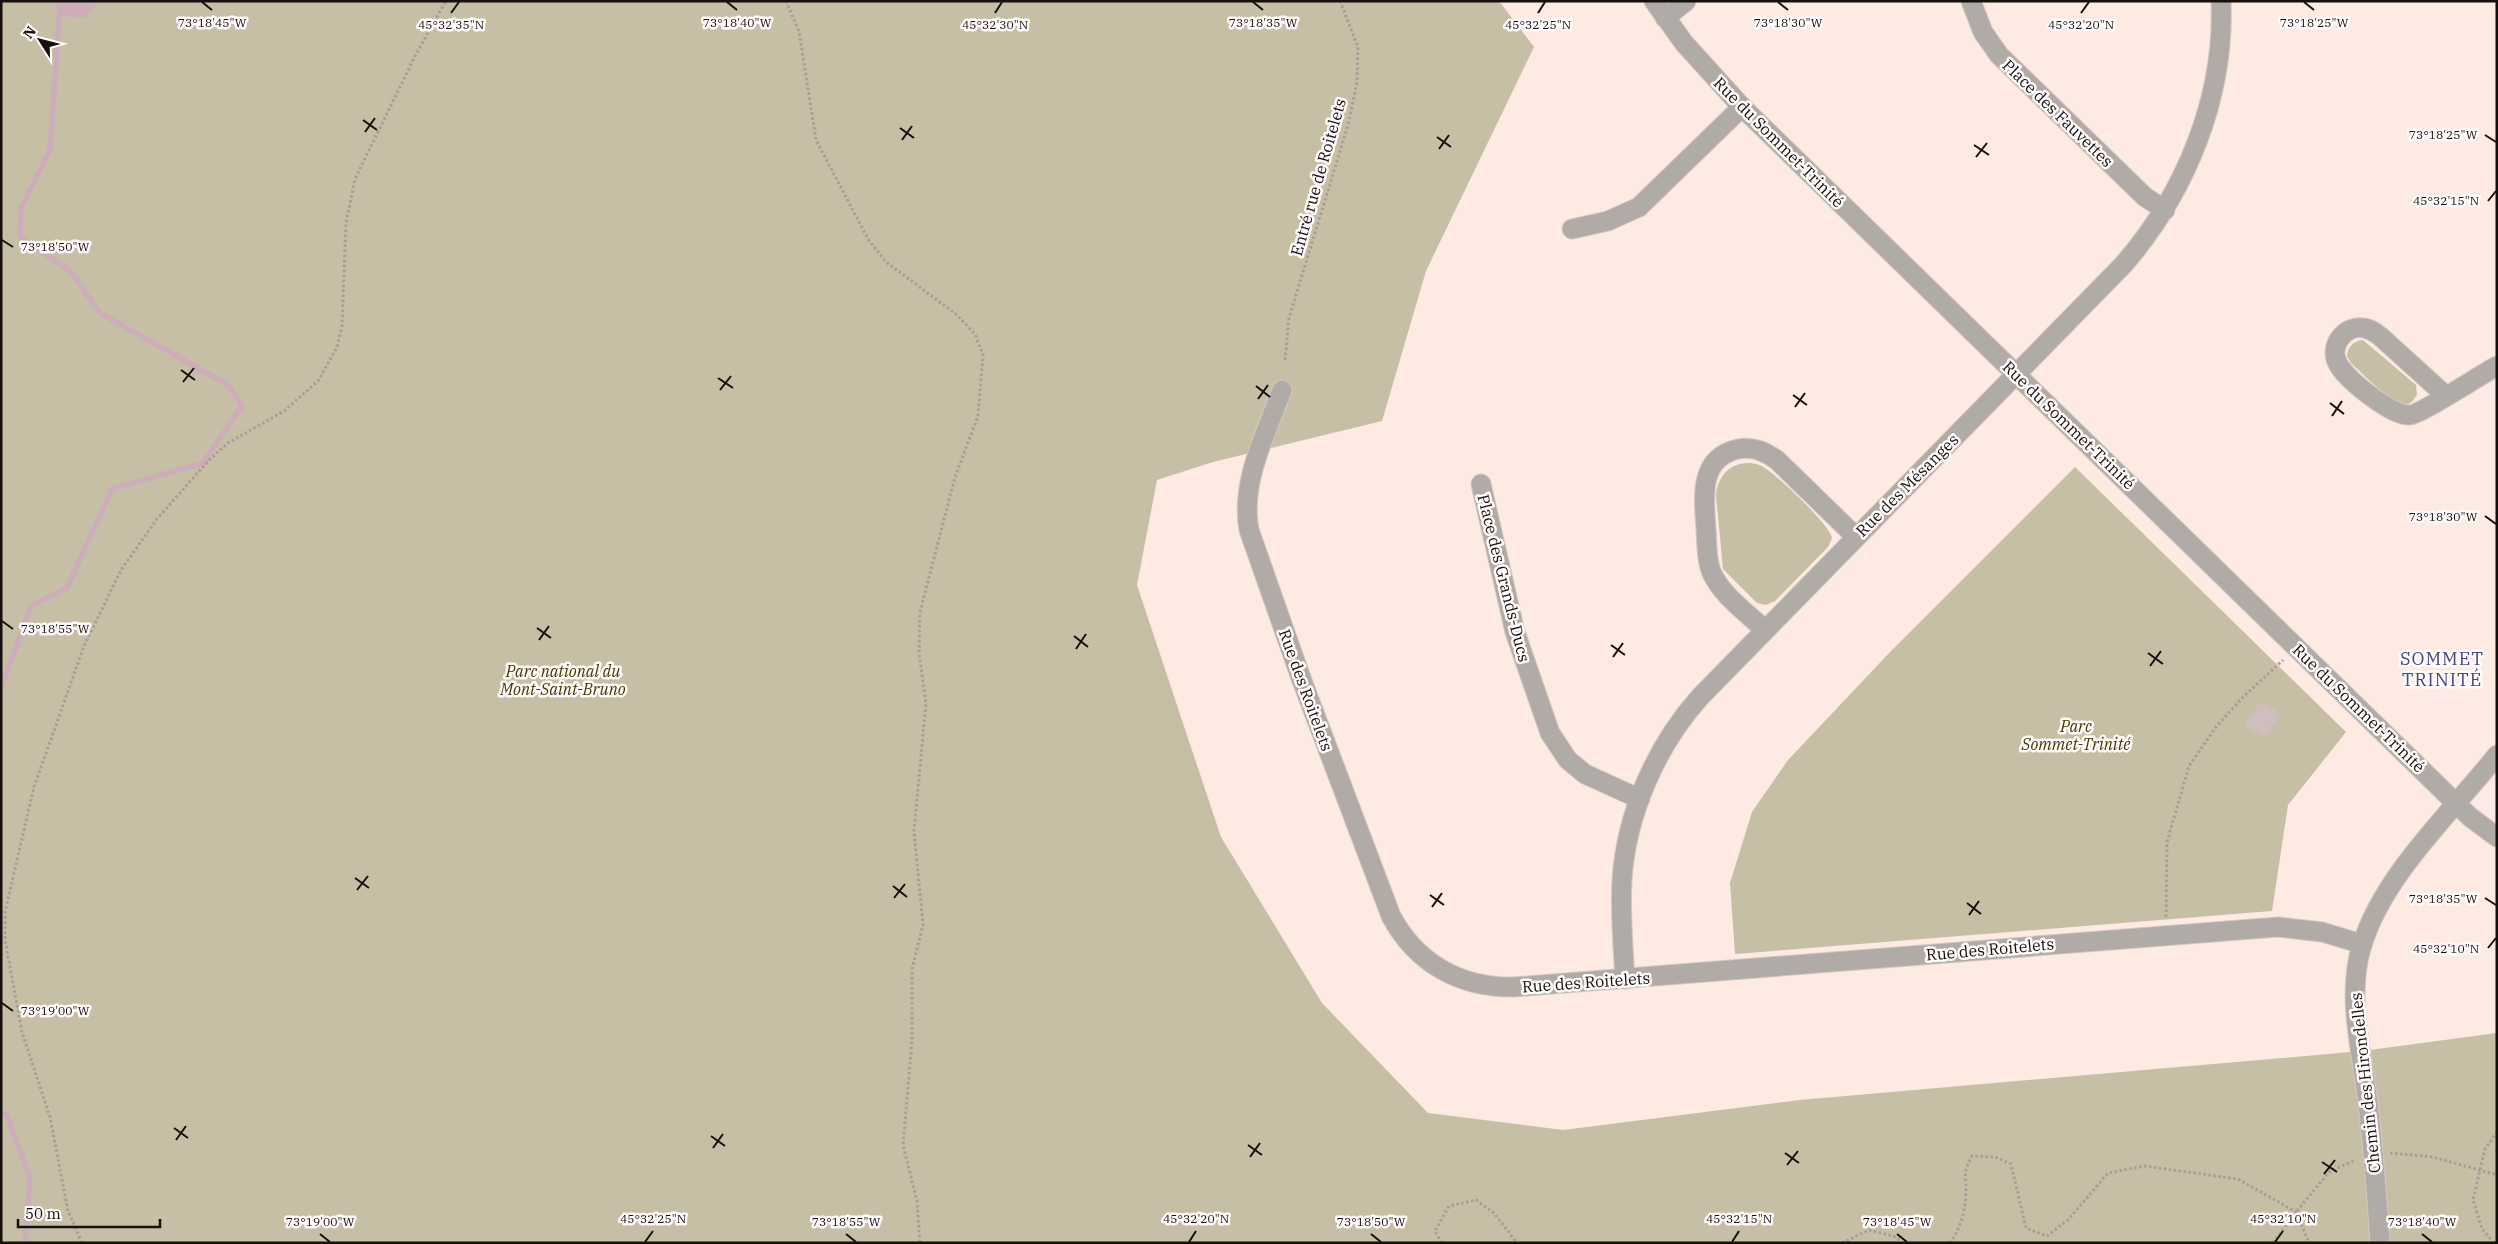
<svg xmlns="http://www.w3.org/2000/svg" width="2498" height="1244" viewBox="0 0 2498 1244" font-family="'IBM Plex Serif',serif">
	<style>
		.green { fill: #c7bfa5 }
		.water { fill: #cdadb9 }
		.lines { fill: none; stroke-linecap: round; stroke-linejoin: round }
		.stream { stroke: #cdadb9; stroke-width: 5.5 }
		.building { fill: #d0bdbd }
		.minor-casing { stroke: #d7c7c1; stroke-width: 21 }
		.path { stroke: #aa9d97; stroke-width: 3; stroke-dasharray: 2.5 2.5; stroke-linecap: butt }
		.minor { stroke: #b0aba6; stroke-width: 19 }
		.ticks { fill: none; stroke: #150f0d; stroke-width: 2 }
		.labels { text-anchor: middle; stroke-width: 5; stroke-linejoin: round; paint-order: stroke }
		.street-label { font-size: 16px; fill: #150f0d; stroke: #fffbfa }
		.park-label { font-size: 16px; font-style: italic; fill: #463700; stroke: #fffbfa }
		.neighbourhood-label { font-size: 18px; letter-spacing: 1px; fill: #464784; stroke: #fffbfa }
		.ticks-label { font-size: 12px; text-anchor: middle; fill: #150f0d; stroke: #fffbfa; stroke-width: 5; stroke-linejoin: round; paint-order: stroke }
	</style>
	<rect width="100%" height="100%" fill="#fceae3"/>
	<path class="green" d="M1,1H1499L1534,47L1426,271L1382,421L1213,462L1157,480L1137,585L1221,837L1322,1003L1428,1113L1563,1130L1800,1100L2362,1051L2497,1033V1243H1Z
		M2363,340L2416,385L2417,395C2414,399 2410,405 2405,405C2392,405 2361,372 2351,363L2347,356C2348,346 2354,341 2363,340Z
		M1751,463C1756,464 1761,465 1765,468C1779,477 1830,525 1832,538L1828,547L1775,601L1766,605L1757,603L1723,569L1716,495C1718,475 1731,462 1751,463Z
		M2075,467L2346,732L2288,805L2272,911L1735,954L1730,883L1752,812L1788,760L1892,650Z"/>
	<path class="water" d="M55,1H99L85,18L59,16Z"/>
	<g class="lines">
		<path class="stream" d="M1,687L32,605L67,588L112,489L203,463L242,406L228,385L100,313L71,272L20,236L21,208L50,150L59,16
			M1,1113L7,1115L30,1178L25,1243"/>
	</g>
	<path class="building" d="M2260,702L2281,713L2266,737L2244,726Z"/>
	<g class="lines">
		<g class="minor-casing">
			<path id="minor" d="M1654,1L1684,43L1742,107L2470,817L2497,837
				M1971,1L1983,32L1999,55L2145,197L2165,210
				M1665,18L1686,1
				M1572,229L1608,221L1639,207L1742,107
				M1282,390C1266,434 1240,482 1249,530L1301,678L1391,916C1416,963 1460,988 1514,987L2278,927L2322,932L2362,944
				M2445,395L2381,337C2376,333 2371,329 2364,328C2347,325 2331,342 2336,359C2340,376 2393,417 2410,415C2421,414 2482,374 2497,366
				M1481,484L1515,632L1550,733L1568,760L1585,774L1640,799
				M1765,630C1747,613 1720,594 1711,571C1706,558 1707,543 1706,529C1704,498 1698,458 1738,449C1752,446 1765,451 1777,460L1856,537
				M1625,979C1623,946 1620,913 1622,880C1626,815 1656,746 1700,697L2124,264C2186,192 2225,97 2221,1
				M2380,1243C2377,1196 2373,1150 2368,1103C2362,1053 2346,995 2362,945C2384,874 2451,813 2497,755"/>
		</g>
		<path class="path" d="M786,1L799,31L816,140L868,239L886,262L957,315L975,334L983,355L978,416L955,477L920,612L919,653L926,703L914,831L923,925L912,969V1041L903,1145L917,1201L920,1243
			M1285,360L1289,318L1348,125L1357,82L1358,47L1340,1
			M2166,917L2167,842L2189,766L2216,727L2243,697L2283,660
			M2390,1153L2433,1157L2497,1175
			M82,1243L68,1211L50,1117L22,1032L5,940V912L34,787L84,646L121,570L157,519L209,460L228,443L284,411L318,381L337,347L342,326L346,223L355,179L416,54L446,1
			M1442,1243L1435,1231L1449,1206L1476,1200L1494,1213L1517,1243
			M1842,1243L1869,1230L1897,1237L1901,1243
			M1950,1243C1961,1228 1966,1208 1966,1190C1966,1173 1963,1171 1972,1156L1995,1157L2011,1164L2026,1228L2047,1236L2068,1220L2108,1173L2144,1166L2238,1179L2296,1212L2309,1243
			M2273,1243L2296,1212L2330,1171L2356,1160
			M2494,1243L2482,1229L2473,1200L2485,1149L2497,1132"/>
		<use href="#minor" class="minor"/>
	</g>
	<path class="ticks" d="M202,2L212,10M727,2L737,10M1253,2L1263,10M1778,2L1788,10M2304,2L2314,10M451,13L459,2M995,13L1002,2M1538,13L1545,2M2081,13L2089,2M363,120L377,130M900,128L914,138M365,132L375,118M2485,135L2496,142M1437,137L1451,147M902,140L912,126M1974,145L1989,155M1439,149L1449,135M1976,157L1987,143M2488,201L2496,191M2,240L13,247M181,370L195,380M718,378L733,388M183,382L194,368M1256,386L1270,397M720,390L731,376M1793,395L1807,405M1258,399L1268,385M2330,403L2344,414M1795,407L1805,393M2332,416L2342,401M2485,516L2496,524M2,621L13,629M537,628L551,638M1074,636L1088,647M539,640L549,626M1611,645L1625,655M1076,649L1086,634M2148,653L2163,664M1613,657L1623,643M2150,666L2161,651M355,878L369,888M893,886L907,897M357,890L368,876M1430,895L1444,905M894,898L905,884M2485,898L2496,905M1967,903L1981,914M1432,907L1442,893M1969,915L1979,901M2488,948L2496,938M2,1003L13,1011M174,1128L188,1138M711,1136L725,1146M176,1140L186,1126M1248,1145L1262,1155M713,1148L723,1134M1785,1153L1799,1163M1250,1157L1260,1143M2322,1162L2337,1172M1787,1165L1798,1151M2324,1174L2335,1160M320,1234L330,1242M846,1234L856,1242M1371,1234L1381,1242M1897,1234L1907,1242M2422,1234L2432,1242M645,1242L653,1231M1189,1242L1196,1231M1732,1242L1739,1231M2275,1242L2283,1231"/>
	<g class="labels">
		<g class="street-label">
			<text transform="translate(2058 113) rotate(44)" y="6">Place des Fauvettes</text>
			<text transform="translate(1779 142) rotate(45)" y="6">Rue du Sommet-Trinité</text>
			<text transform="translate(1318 177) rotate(-74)" y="6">Entré rue de Roitelets</text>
			<text transform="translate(2069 425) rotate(44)" y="6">Rue du Sommet-Trinité</text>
			<text transform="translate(1907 485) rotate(-45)" y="6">Rue des Mésanges</text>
			<text transform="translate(1504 578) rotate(76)" y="6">Place des Grands-Ducs</text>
			<text transform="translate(1306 690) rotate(70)" y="6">Rue des Roitelets</text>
			<text transform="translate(2359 708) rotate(44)" y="6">Rue du Sommet-Trinité</text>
			<text transform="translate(1990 949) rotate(-5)" y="6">Rue des Roitelets</text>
			<text transform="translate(1586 982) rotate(-4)" y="6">Rue des Roitelets</text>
			<text transform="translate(2365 1083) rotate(-96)" y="6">Chemin des Hirondelles</text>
		</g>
		<g class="park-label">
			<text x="563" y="677">Parc national du<tspan x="563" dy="18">Mont-Saint-Bruno</tspan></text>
			<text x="2076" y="732">Parc<tspan x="2076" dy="18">Sommet-Trinité</tspan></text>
		</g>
		<g class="neighbourhood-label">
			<text x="2442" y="665">SOMMET<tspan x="2442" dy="21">TRINITÉ</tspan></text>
		</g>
	</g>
	<g class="ticks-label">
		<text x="212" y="27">73°18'45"W</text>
		<text x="737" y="27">73°18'40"W</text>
		<text x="1263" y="27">73°18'35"W</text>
		<text x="1788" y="27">73°18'30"W</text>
		<text x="2314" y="27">73°18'25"W</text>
		<text x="451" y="29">45°32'35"N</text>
		<text x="995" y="29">45°32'30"N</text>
		<text x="1538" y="29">45°32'25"N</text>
		<text x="2081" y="29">45°32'20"N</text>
		<text x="2443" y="139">73°18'25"W</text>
		<text x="2446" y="205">45°32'15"N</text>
		<text x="55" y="251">73°18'50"W</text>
		<text x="2443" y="521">73°18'30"W</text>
		<text x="55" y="633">73°18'55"W</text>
		<text x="2443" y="903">73°18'35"W</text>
		<text x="2446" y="953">45°32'10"N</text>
		<text x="55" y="1015">73°19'00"W</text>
		<text x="653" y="1223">45°32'25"N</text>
		<text x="1196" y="1223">45°32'20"N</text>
		<text x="1739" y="1223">45°32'15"N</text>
		<text x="2283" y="1223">45°32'10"N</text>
		<text x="320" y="1226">73°19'00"W</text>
		<text x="846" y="1226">73°18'55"W</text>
		<text x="1371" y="1226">73°18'50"W</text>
		<text x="1897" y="1226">73°18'45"W</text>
		<text x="2422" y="1226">73°18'40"W</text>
	</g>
	<rect width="2498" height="1244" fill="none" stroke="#150f0d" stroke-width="5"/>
	<g transform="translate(40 40) rotate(306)" stroke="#fffbfa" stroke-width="4" paint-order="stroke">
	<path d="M0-4L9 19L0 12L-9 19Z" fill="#150f0d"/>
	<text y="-8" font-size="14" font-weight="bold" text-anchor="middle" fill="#150f0d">N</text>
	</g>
	<path d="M18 1219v8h142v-8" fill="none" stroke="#150f0d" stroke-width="2.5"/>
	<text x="25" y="1219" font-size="15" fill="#150f0d" stroke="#fffbfa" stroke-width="4" paint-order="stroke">50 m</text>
</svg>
